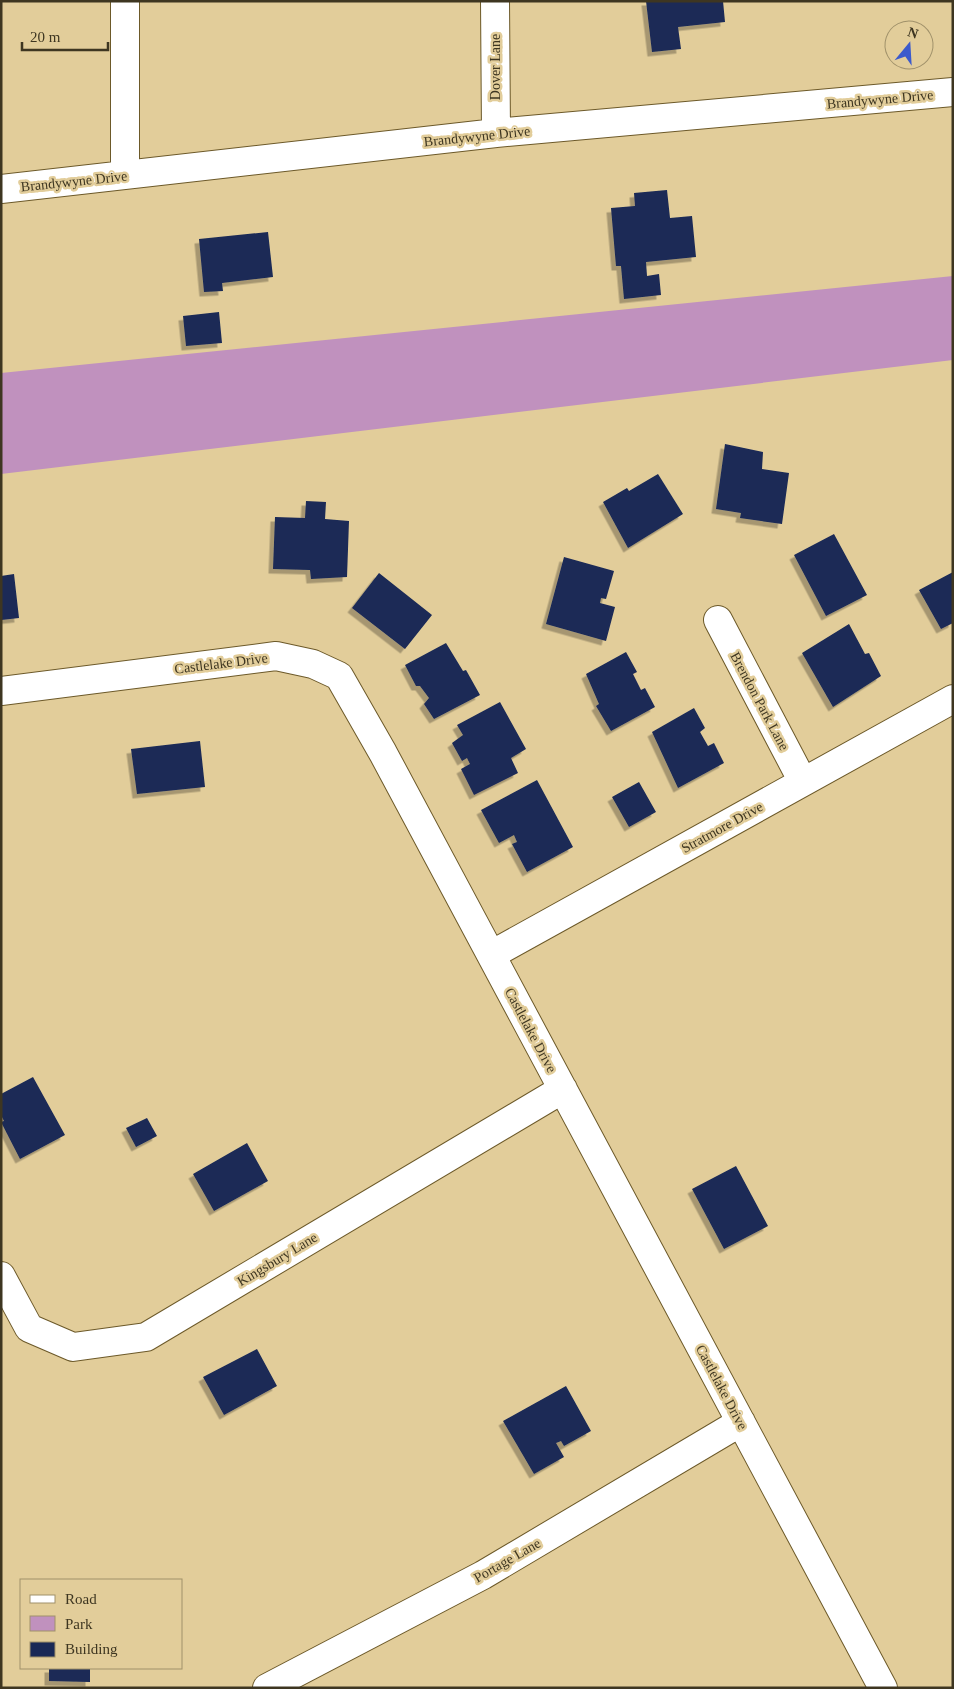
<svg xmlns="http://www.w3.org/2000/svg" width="954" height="1689" viewBox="0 0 954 1689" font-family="Georgia,serif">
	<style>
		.green { fill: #c091be }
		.building { fill: #1a2956; filter: url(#shadow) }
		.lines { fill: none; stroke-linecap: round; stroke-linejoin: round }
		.street-casing { stroke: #6c5929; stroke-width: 30 }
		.street { stroke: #fff; stroke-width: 28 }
		.labels { text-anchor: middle; stroke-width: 5; stroke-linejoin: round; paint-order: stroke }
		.street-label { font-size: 14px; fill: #3e3621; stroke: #e2cd9a }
	</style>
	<defs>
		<filter id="shadow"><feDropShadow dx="-4.5" dy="4.5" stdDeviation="0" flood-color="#0004"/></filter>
	</defs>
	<rect width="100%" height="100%" fill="#e2cd9a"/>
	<path class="green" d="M953,276V360L1,474V373Z"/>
	<path class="building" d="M646,1H723L725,22L678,27L681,49L652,52Z
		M667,190L670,218L692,216L696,257L646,262L647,276L659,274L661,295L624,299L621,266H616L611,208L635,206L634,193Z
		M268,232L273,277L222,283L223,291L204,292L199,239Z
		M219,312L222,343L186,346L183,316Z
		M725,444L763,452L762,469L789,473L782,524L740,518L741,513L716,509Z
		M658,474L683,514L628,548L603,502L627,488L629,491Z
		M306,501L326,502L325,519L349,521L347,577L311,579L310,570L273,569L275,517L305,518Z
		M834,534L867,595L826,616L794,555Z
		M564,557L614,571L606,599L601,598L600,603L615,607L606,641L546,624Z
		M953,572V623L941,629L919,590Z
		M379,573L432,615L405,649L352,608Z
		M14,574L19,618L1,620V576Z
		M849,624L865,654L869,653L881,676L833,707L802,653Z
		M446,643L463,671L466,670L480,695L434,719L424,704L429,698L420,686H416L405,665Z
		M626,652L637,672L633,674L641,690L645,688L655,707L611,731L596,706L599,704L586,674Z
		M500,702L526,749L511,758L518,773L474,795L461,769L470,764L467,758L462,761L452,743L463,735L457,725Z
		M694,708L705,728L700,732L708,746L714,743L724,763L678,788L652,732Z
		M200,741L205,787L137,794L131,749Z
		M537,780L573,847L527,872L512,844L517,842L514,835L499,843L481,810Z
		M639,782L656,812L629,827L612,797Z
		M33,1077L65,1135L20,1159L1,1122L4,1121L1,1115V1094Z
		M147,1118L157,1136L136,1147L126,1128Z
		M247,1143L268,1181L214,1211L193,1174Z
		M736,1166L768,1226L724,1249L692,1189Z
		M257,1349L277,1386L224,1415L203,1377Z
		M566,1386L591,1431L564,1446L561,1441L556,1443L564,1457L534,1474L503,1421Z
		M49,1668H90V1682L49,1681Z"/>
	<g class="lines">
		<g class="street-casing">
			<path id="street" d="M495,1L496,133
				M125,175V1
				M1,189L496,133L953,92
				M718,620L803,782
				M1,691L276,656L313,664L339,676L383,753L883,1688
				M491,955L953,699
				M1,1276L29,1328L73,1347L146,1337L563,1089
				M267,1688L483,1575L741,1422"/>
		</g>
		<use href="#street" class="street"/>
	</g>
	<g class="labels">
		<g class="street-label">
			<text transform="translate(495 67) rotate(-90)" y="5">Dover Lane</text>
			<text transform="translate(880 99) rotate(-5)" y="5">Brandywyne Drive</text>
			<text transform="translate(477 136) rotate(-6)" y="5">Brandywyne Drive</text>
			<text transform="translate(74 181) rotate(-6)" y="5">Brandywyne Drive</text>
			<text transform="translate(221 663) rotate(-7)" y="5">Castlelake Drive</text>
			<text transform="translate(760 701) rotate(62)" y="5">Brendon Park Lane</text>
			<text transform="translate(722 827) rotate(-29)" y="5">Stratmore Drive</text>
			<text transform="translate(531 1030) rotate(62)" y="5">Castlelake Drive</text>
			<text transform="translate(277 1259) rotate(-31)" y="5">Kingsbury Lane</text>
			<text transform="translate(722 1387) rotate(62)" y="5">Castlelake Drive</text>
			<text transform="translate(507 1560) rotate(-30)" y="5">Portage Lane</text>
		</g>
	</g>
	<rect width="954" height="1689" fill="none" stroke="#3e3621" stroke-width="5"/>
	<rect x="20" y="1579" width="162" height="90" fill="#e2cd9a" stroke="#a0916a"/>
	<rect x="30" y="1595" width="25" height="8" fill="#ffffff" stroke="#a0916a"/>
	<text x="65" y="1604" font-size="15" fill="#3e3621">Road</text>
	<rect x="30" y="1616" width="25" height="15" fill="#c091be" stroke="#a0916a"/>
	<text x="65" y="1629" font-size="15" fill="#3e3621">Park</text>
	<rect x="30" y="1642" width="25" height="15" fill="#1a2956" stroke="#a0916a"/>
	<text x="65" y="1654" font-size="15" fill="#3e3621">Building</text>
	<g transform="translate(909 45) rotate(18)"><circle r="24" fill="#e2cd9a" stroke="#a0916a"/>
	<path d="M0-4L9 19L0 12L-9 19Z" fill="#3b5acc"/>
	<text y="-8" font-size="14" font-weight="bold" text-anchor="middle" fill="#3e3621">N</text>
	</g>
	<path d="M22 42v8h86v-8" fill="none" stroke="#3e3621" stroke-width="2.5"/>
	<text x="30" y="42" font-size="15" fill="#3e3621" stroke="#e2cd9a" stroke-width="4" paint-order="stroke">20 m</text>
</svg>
